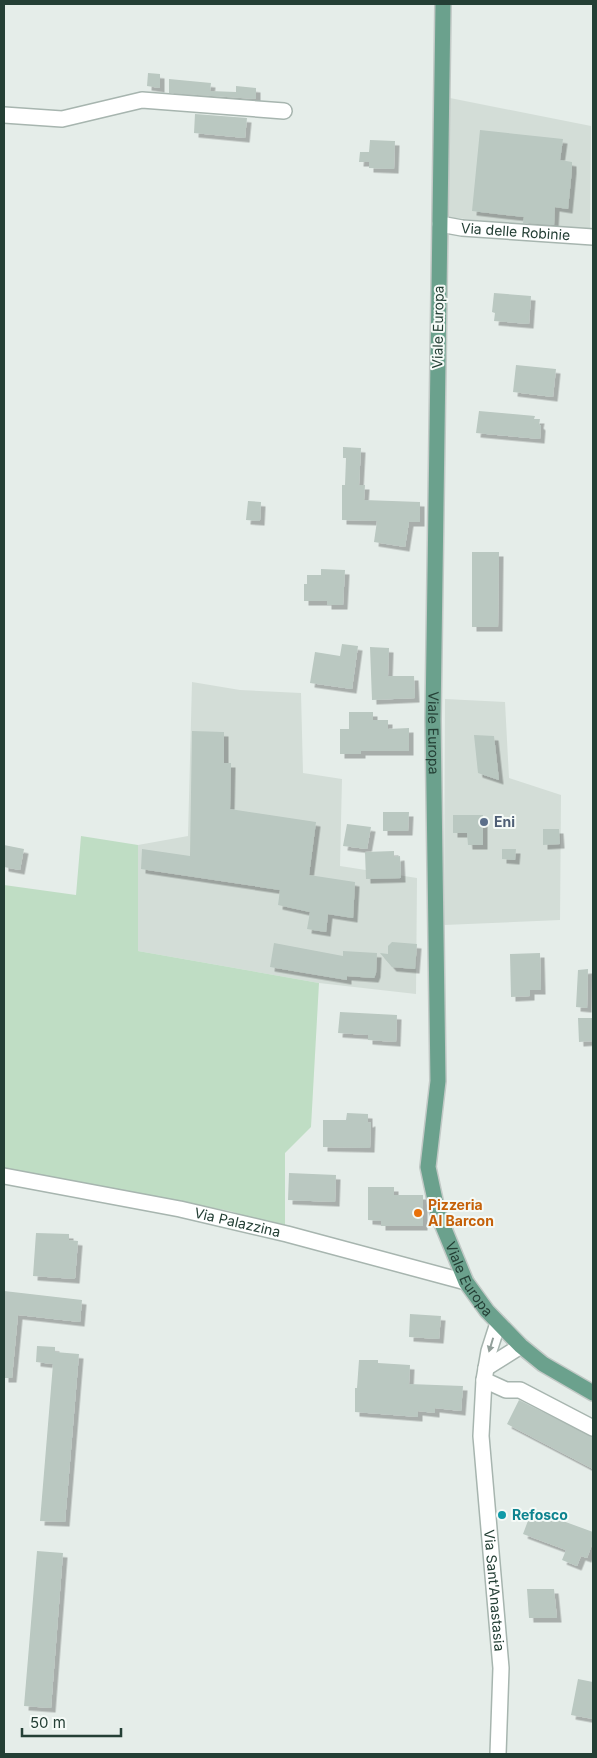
<svg xmlns="http://www.w3.org/2000/svg" width="597" height="1758" viewBox="0 0 597 1758" font-family="Inter,sans-serif">
	<style>
		.built { fill: #d3ddd7 }
		.green { fill: #bfddc4 }
		.building { fill: #bac8c1; filter: url(#shadow) }
		.lines { fill: none; stroke-linecap: round; stroke-linejoin: round }
		.minor-casing { stroke: #a7b5af; stroke-width: 18 }
		.major-casing { stroke: #c2c9c6; stroke-width: 18 }
		.minor { stroke: #fff; stroke-width: 15 }
		.major { stroke: #6ba18d; stroke-width: 15 }
		.oneway { fill: #929f9a }
		.service-dot { fill: #5c6f8a; stroke: #f5faf7; stroke-width: 2 }
		.food-dot { fill: #e8710a; stroke: #f5faf7; stroke-width: 2 }
		.culture-dot { fill: #0f9aa8; stroke: #f5faf7; stroke-width: 2 }
		.labels { text-anchor: middle; stroke-width: 4; stroke-linejoin: round; paint-order: stroke }
		.street-label { font-size: 14px; fill: #243f35; stroke: #f5faf7 }
		.service-label { font-size: 14px; font-weight: bold; fill: #4e5e75; stroke: #f5faf7; text-anchor: start }
		.food-label { font-size: 14px; font-weight: bold; fill: #c56008; stroke: #f5faf7; text-anchor: start }
		.culture-label { font-size: 14px; font-weight: bold; fill: #0d838f; stroke: #f5faf7; text-anchor: start }
	</style>
	<defs>
		<filter id="shadow"><feDropShadow dx="4.5" dy="4.5" stdDeviation="0" flood-color="#0004"/></filter>
	</defs>
	<rect width="100%" height="100%" fill="#e5ede9"/>
	<path class="built" d="M440,96L591,126L590,230L444,217Z
		M192,682L240,690L301,693L303,773L342,779L340,866L417,878L416,994L319,983L138,951V845L188,836Z
		M445,699L505,702L509,778L561,795L560,920L444,925Z"/>
	<path class="green" d="M81,836L138,845V951L319,983L311,1127L285,1153V1229L230,1211L4,1170V885L76,895Z"/>
	<path class="building" d="M148,73L160,74V88L147,86Z
		M169,79L211,83L210,91L236,92V86L256,88V99L169,93Z
		M195,114L247,118L245,138L194,133Z
		M480,130L563,139L560,160L572,162V169L568,209L555,207L554,225L523,223L524,217L472,211Z
		M370,140L395,141L394,169L369,168V162H359L360,152H369Z
		M494,293L531,296L529,324L494,321L495,313L492,312Z
		M516,365L556,369L553,397L513,392Z
		M479,411L535,416L534,419H540L539,424L541,426L540,439L476,433Z
		M343,447L361,448L359,485H365L364,500L420,502V522H409L405,547L374,542L377,521L342,520V485H345L346,458H343Z
		M248,501L261,502L260,521L246,520Z
		M472,552H499L498,627H472Z
		M321,569L345,570L343,605H327V601H304V584H307V575H321Z
		M342,644L358,646L352,689L310,683L315,652L340,656Z
		M370,647L389,648L388,676H414L415,698L372,700Z
		M349,712H373V720H388V729L409,728V751H361V754H340V729H349Z
		M192,731L224,732V763H231L230,809L316,822L309,875L355,882L353,918L328,914L326,932L307,929L310,912L278,905L280,890L141,869L142,849L190,856Z
		M474,735L494,736L499,780L478,773Z
		M383,812H409L408,831H383Z
		M453,815H483V845H468L467,833H453Z
		M347,824L371,827L367,849L343,846Z
		M543,829H559L560,844L543,845Z
		M4,845L24,849L20,870L4,867Z
		M502,849H516L515,860L502,859Z
		M394,851V857L400,856L401,878L366,879L365,852Z
		M392,942L417,944L415,969L392,967L380,953L388,954V946Z
		M274,943L343,956V951L377,953L376,973L374,978L347,976V980L270,967Z
		M540,953L541,990H530V996L511,997L510,954Z
		M588,969L587,1008L576,1007L578,970Z
		M340,1012L397,1015L396,1042L368,1040V1035L338,1033Z
		M578,1018H593V1041L579,1042Z
		M347,1113L368,1114V1123L371,1122L370,1148L323,1147V1120H346Z
		M289,1173L336,1175L335,1202L288,1200Z
		M368,1187H394V1195H423V1226H381V1221L368,1220Z
		M36,1233L69,1234V1240L78,1241L75,1279L33,1276Z
		M4,1291L82,1300L80,1322L18,1315L12,1378H4Z
		M410,1314L441,1316L439,1339L409,1337Z
		M37,1346L55,1347V1352L79,1354L65,1522L40,1521L53,1364L36,1362Z
		M359,1360H378V1363L410,1365L409,1384L463,1386L461,1411L435,1408V1413L418,1411V1417L355,1412V1388H357Z
		M519,1400L593,1437V1469L507,1424Z
		M541,1513L593,1532V1542L587,1558L581,1556L577,1566L562,1560L566,1550L523,1534L529,1518L538,1521Z
		M37,1551L63,1553L51,1708L24,1706Z
		M527,1589H554L557,1618H529Z
		M578,1679L593,1682V1719L571,1715Z"/>
	<g class="lines">
		<g class="minor-casing">
			<g id="minor">
				<path d="M4,115L62,119L142,100L284,111"/>
				<path id="s1" d="M440,224L462,228L593,237"/>
				<path id="s2" d="M4,1176L180,1209L287,1234L466,1282"/>
				<path id="s3" d="M498,1323L489,1351L484,1380L481,1436L501,1668L498,1754"/>
				<path d="M486,1368L521,1346"/>
				<path d="M484,1380L506,1390H520L593,1428"/>
			</g>
		</g>
		<g class="major-casing">
			<g id="major">
				<path id="s4" d="M443,4L433,719L438,1081L428,1167L438,1214L466,1282L487,1311L521,1346L543,1364L593,1393"/>
			</g>
		</g>
		<use href="#minor" class="minor"/>
		<use href="#major" class="major"/>
	</g>
	<defs><path id="oneway-solid" d="M-6-.8H1V-3.2L6.5 0L1 3.2V.8H-6Z" transform="scale(1.25)"/></defs>
	<use class="oneway" href="#oneway-solid" transform="translate(491 1345) rotate(107)"/>
	<circle class="service-dot" cx="484" cy="822" r="5"/>
	<circle class="food-dot" cx="418" cy="1213" r="5"/>
	<circle class="culture-dot" cx="502" cy="1515" r="5"/>
	<g class="labels">
		<g class="street-label">
			<text dy="5" stroke="none"><textPath href="#s1" startOffset="76">Via delle Robinie</textPath></text>
			<text transform="translate(438 327) rotate(-89)" y="5">Viale Europa</text>
			<text dy="5" stroke="none"><textPath href="#s4" startOffset="729">Viale Europa</textPath></text>
			<text dy="5" stroke="none"><textPath href="#s2" startOffset="238">Via Palazzina</textPath></text>
			<text dy="5" stroke="none"><textPath href="#s4" startOffset="1284">Viale Europa</textPath></text>
			<text dy="5" stroke="none"><textPath href="#s3" startOffset="270">Via Sant'Anastasia</textPath></text>
		</g>
		<g class="service-label">
			<text x="494" y="827">Eni</text>
		</g>
		<g class="food-label">
			<text x="428" y="1210">Pizzeria<tspan x="428" dy="16">Al Barcon</tspan></text>
		</g>
		<g class="culture-label">
			<text x="512" y="1520">Refosco</text>
		</g>
	</g>
	<rect width="597" height="1758" fill="none" stroke="#243f35" stroke-width="10"/>
	<path d="M22 1728v8h99v-8" fill="none" stroke="#243f35" stroke-width="2.5"/>
	<text x="30" y="1728" font-size="15" fill="#243f35" stroke="#f5faf7" stroke-width="4" paint-order="stroke">50 m</text>
</svg>
